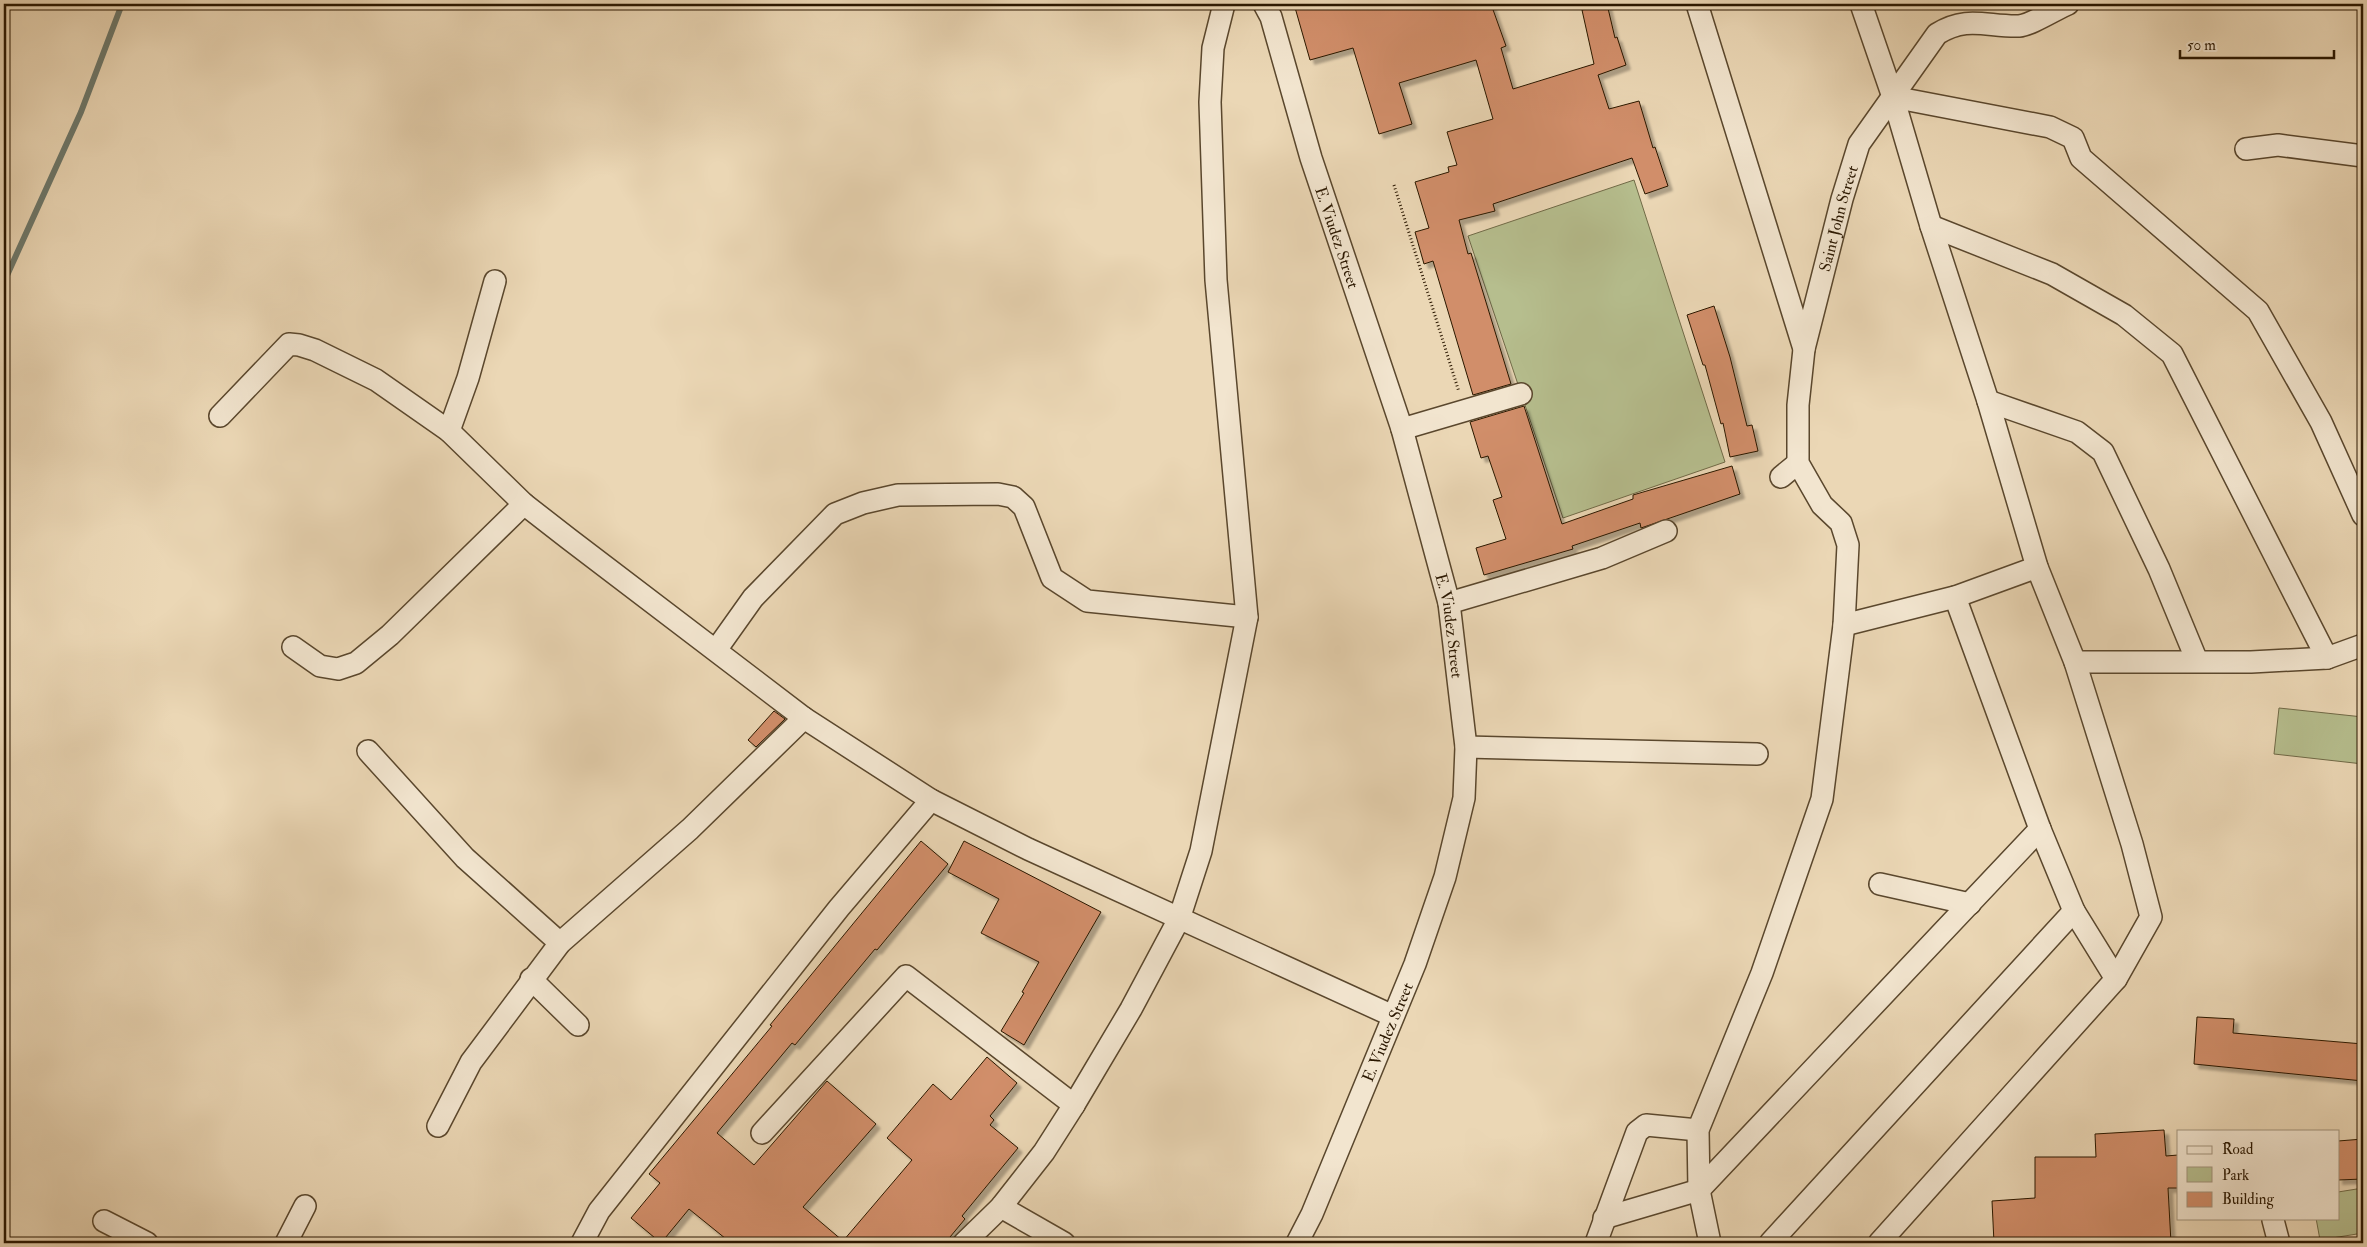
<svg xmlns="http://www.w3.org/2000/svg" width="2367" height="1247" viewBox="0 0 2367 1247" font-family="'IM FELL Double Pica',serif">
	<style>
		.green { fill: #b6be8e; stroke: #706a47 }
		.lines { fill: none; stroke-linecap: round; stroke-linejoin: round }
		.stream { stroke: #6d786b; stroke-width: 6 }
		.building { fill: #d18e6a; stroke: #2a1700; filter: url(#shadow) }
		.minor-casing { stroke: #5a472d; stroke-width: 24 }
		.path { stroke: #2a1700; stroke-width: 3; stroke-dasharray: 1 2.5; stroke-linecap: butt }
		.minor { stroke: #f2e5cf; stroke-width: 21 }
		.labels { text-anchor: middle; stroke-width: 4; stroke-linejoin: round; paint-order: stroke }
		.street-label { font-size: 16px; fill: #2a1700; stroke: #f2e5cf }
	</style>
	<defs>
		<filter id="shadow"><feDropShadow dx="4.5" dy="4.5" stdDeviation="1" flood-color="#0004"/></filter>
	</defs>
	<rect width="100%" height="100%" fill="#ebd7b5"/>
	<filter id="stains"><feTurbulence type="fractalNoise" baseFrequency=".004" numOctaves="4"/><feColorMatrix values="0 0 0 0 .2 0 0 0 0 .09 0 0 0 0 .02 0 0 0 .5 -.17"/></filter>
	<radialGradient id="worn" r=".72"><stop offset=".6" stop-color="#630" stop-opacity="0"/><stop offset="1" stop-color="#630" stop-opacity=".3"/></radialGradient>
	<path class="green" d="M1634,180L1725,462L1563,518L1468,236Z
		M2279,708L2363,717V764L2274,754Z
		M2363,1188V1233L2320,1240L2316,1218H2338V1192Z"/>
	<g class="lines">
		<path class="stream" d="M4,282L81,112L122,4"/>
	</g>
	<path class="building" d="M1294,4H1491L1506,46L1501,48L1513,89L1594,64L1582,10L1607,4L1615,38L1617,37L1626,65L1598,75L1609,109L1639,101L1653,148L1655,147L1668,186L1645,194L1632,158L1493,204L1495,211L1459,220L1468,254L1471,253L1511,384L1473,395L1433,261L1424,264L1415,232L1429,228L1415,182L1449,172L1448,167L1457,165L1447,132L1493,119L1476,60L1399,83L1412,124L1379,134L1353,48L1310,60Z
		M1714,306L1730,357L1747,426L1752,425L1758,451L1730,457L1723,423L1721,424L1705,365H1703L1687,315Z
		M1524,406L1562,524L1633,499V495L1732,466L1740,494L1641,528L1640,523L1572,546L1573,549L1484,575L1476,548L1506,539L1493,500L1502,497L1488,456L1481,458L1470,422Z
		M774,711L785,719L756,747L748,740Z
		M921,841L948,864L877,950L875,949L795,1045L792,1043L717,1133L754,1165L827,1081L876,1124L803,1207L843,1241L912,1160L887,1138L933,1084L951,1100L987,1057L1017,1083L990,1116L994,1120L990,1125L1018,1148L962,1216L965,1219L945,1243H731L689,1209L661,1243L631,1218L660,1183L649,1174L772,1026L770,1025Z
		M964,841L1101,912L1024,1045L1001,1031L1024,993L1022,992L1039,962L981,933L999,899L948,872Z
		M2197,1017L2234,1019L2233,1033L2363,1044V1081L2194,1064Z
		M2164,1130L2166,1156L2178,1155V1188H2168L2171,1243H1994L1992,1201L2035,1198V1157H2096L2095,1134Z
		M2363,1139V1179L2338,1180V1141Z"/>
	<g class="lines">
		<g class="minor-casing">
			<g id="minor">
				<path id="s1" d="M1264,4L1271,17L1311,158L1402,429L1449,603L1466,747L1464,798L1445,877L1415,964L1312,1214L1297,1243"/>
				<path d="M1697,4L1804,349L1798,405V463L1822,505L1841,523L1848,545L1844,625L1822,799L1762,973L1698,1130L1699,1190L1710,1243"/>
				<path d="M1861,4L1893,97L1931,226L1988,401L2037,567L2075,662L2132,844L2151,917L2116,979L1879,1243"/>
				<path d="M1893,97L2050,127L2073,138L2081,158L2258,311L2321,422L2363,515"/>
				<path d="M2246,149L2278,145L2363,156"/>
				<path d="M1931,226L2052,274L2124,315L2172,354L2327,658"/>
				<path id="s2" d="M1804,349L1842,199L1859,144L1937,34C1967,15 1987,27 2019,26C2031,25 2056,9 2068,4"/>
				<path d="M1988,401L2077,432L2103,452L2159,569L2197,661"/>
				<path d="M220,416L289,344L299,345L315,350L376,380L449,431L524,504L569,539L804,718L931,800L1028,849L1393,1016"/>
				<path d="M1402,429L1521,394"/>
				<path d="M449,431L468,378L495,281"/>
				<path d="M1781,477L1798,463"/>
				<path d="M1955,597L2040,829L2074,911L2116,979"/>
				<path d="M1449,603L1602,558L1666,531"/>
				<path d="M1844,625L1955,597L2037,567"/>
				<path d="M293,647L320,666L338,669L356,663L390,635L524,504"/>
				<path d="M716,650L753,598L835,514L863,503L898,495L998,494L1013,497L1024,507L1052,578L1087,601L1247,617"/>
				<path d="M2075,662H2251L2327,658L2363,645"/>
				<path d="M1466,747L1757,754"/>
				<path d="M368,751L465,858L560,943"/>
				<path d="M1880,884L1970,904"/>
				<path d="M531,979L578,1025"/>
				<path d="M438,1126L471,1062L560,943L690,829L804,718"/>
				<path d="M762,1133L906,976L1074,1105"/>
				<path d="M1001,1207L1064,1243"/>
				<path d="M1604,1218L1699,1190L2040,829"/>
				<path d="M2273,1220L2279,1243"/>
				<path d="M104,1221L147,1243"/>
				<path d="M286,1243L305,1206"/>
				<path d="M582,1243L599,1211L839,908L931,800"/>
				<path d="M964,1243L1001,1207L1044,1152L1074,1105L1131,1009L1179,919L1201,851L1247,617L1216,280L1210,102L1213,48L1224,4"/>
				<path d="M1596,1243L1637,1132L1646,1125L1698,1130"/>
				<path d="M1770,1243L2074,911"/>
			</g>
		</g>
		<path class="path" d="M1394,185L1459,392"/>
		<use href="#minor" class="minor"/>
	</g>
	<g class="labels">
		<g class="street-label">
			<text dy="6" stroke="none"><textPath href="#s2" startOffset="135">Saint John Street</textPath></text>
			<text dy="6" stroke="none"><textPath href="#s1" startOffset="245">E. Viudez Street</textPath></text>
			<text dy="6" stroke="none"><textPath href="#s1" startOffset="650">E. Viudez Street</textPath></text>
			<text transform="translate(1387 1032) rotate(-67)" y="6">E. Viudez Street</text>
		</g>
	</g>
	<rect width="2367" height="1247" fill="none" stroke="#ebd7b5" stroke-width="20"/>
	<rect x="5" y="5" width="2357" height="1237" fill="none" stroke="#2a1700" stroke-width="2.5"/>
	<rect x="10" y="10" width="2347" height="1227" fill="none" stroke="#2a1700"/>
	<rect x="2177" y="1130" width="162" height="90" fill="#f2e5cf" stroke="#a2937c"/>
	<rect x="2187" y="1146" width="25" height="8" fill="#f2e5cf" stroke="#a2937c"/>
	<text x="2222" y="1154" font-size="15" fill="#2a1700">Road</text>
	<rect x="2187" y="1167" width="25" height="15" fill="#b6be8e" stroke="#a2937c"/>
	<text x="2222" y="1180" font-size="15" fill="#2a1700">Park</text>
	<rect x="2187" y="1192" width="25" height="15" fill="#d18e6a" stroke="#a2937c"/>
	<text x="2222" y="1204" font-size="15" fill="#2a1700">Building</text>
	<path d="M2180 50v8h154v-8" fill="none" stroke="#2a1700" stroke-width="2.5"/>
	<text x="2187" y="50" font-size="15" fill="#2a1700" stroke="#f2e5cf" stroke-width="4" paint-order="stroke">50 m</text>
	<rect width="100%" height="100%" filter="url(#stains)"/>
	<rect width="100%" height="100%" fill="url(#worn)"/>
</svg>
